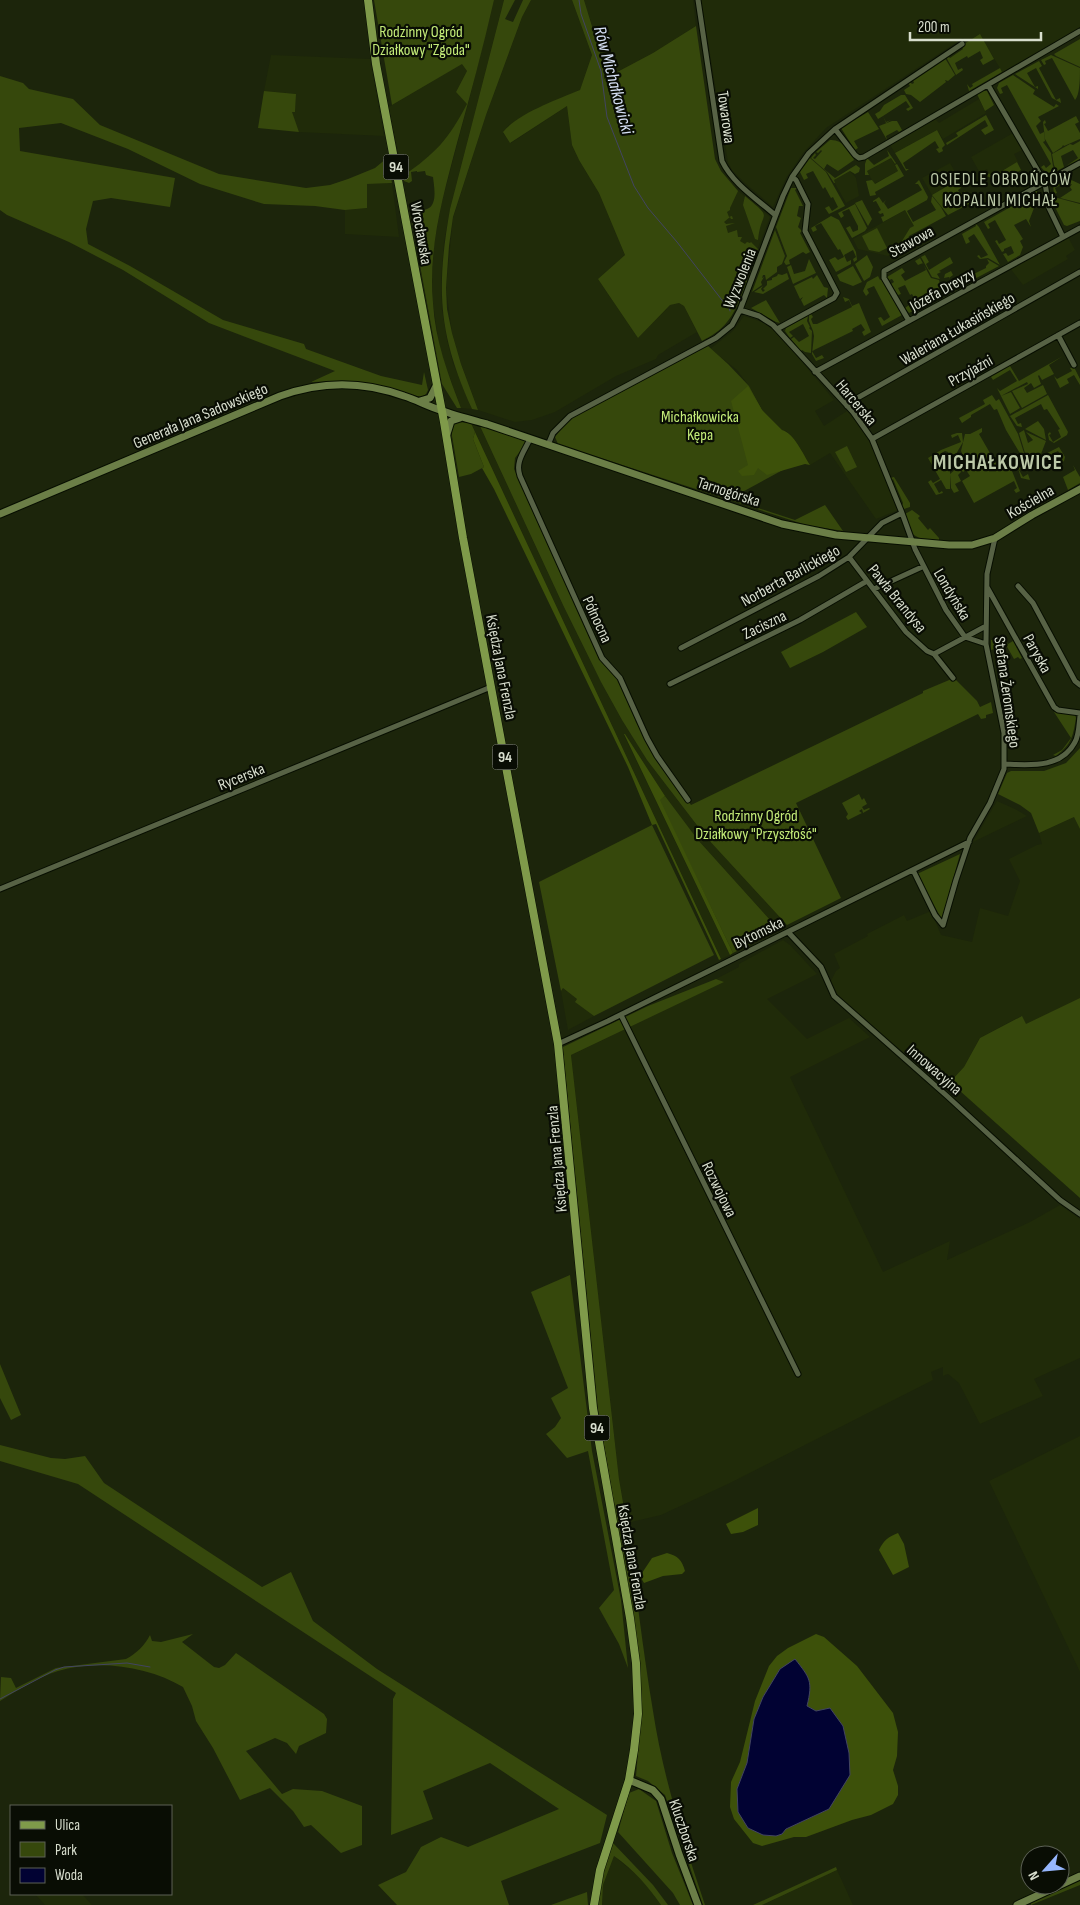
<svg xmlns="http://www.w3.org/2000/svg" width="1080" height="1905" viewBox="0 0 1080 1905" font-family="'Sofia Sans Condensed',sans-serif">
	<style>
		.built { fill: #202b09 }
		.green { fill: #36480c }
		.forest { fill: #3d510a; fill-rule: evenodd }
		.water { fill: #010233; stroke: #424462 }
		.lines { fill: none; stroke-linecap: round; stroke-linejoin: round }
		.stream { stroke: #424462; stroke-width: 1 }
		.street-casing { stroke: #070e00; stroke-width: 7 }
		.secondary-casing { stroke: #070e00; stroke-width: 9 }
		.primary-casing { stroke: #070e00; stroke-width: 9 }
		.street { stroke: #576245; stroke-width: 5 }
		.secondary { stroke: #6b7e47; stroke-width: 7 }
		.primary { stroke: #7f9a4a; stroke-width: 8 }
		.labels { text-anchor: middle; stroke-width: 4.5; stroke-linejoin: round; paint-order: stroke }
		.shield { fill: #090d04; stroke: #9a9f91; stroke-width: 1 }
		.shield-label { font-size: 15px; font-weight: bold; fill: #d8dece }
		.park-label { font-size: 16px; fill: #c3eb78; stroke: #090d04 }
		.street-label { font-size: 16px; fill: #d8dece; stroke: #090d04 }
		.water-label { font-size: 18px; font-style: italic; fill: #d6e0f5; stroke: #090d04 }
		.neighbourhood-label { font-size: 18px; letter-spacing: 1px; fill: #bcc9a8; stroke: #090d04 }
		.district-label { font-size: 21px; font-weight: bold; letter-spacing: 1px; fill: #bcc9a8; stroke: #090d04 }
	</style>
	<rect width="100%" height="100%" fill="#1c250b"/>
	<path class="built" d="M494,0H504L450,209L444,242L441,280L442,310L447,340L453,363L472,409L461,408L440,351L433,303L432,275L434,245L441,205L468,104L454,128L436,151L417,167L403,176L389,107L462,63L467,71L456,92L468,104Z
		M531,0H572L592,55L580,90L554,101L509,125L503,133L511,143L567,106L572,145L579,160L599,193L625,255L598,279L638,338L670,305L679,303L684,306L697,332L658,355L656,359L616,376L555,412L532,420L515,422L478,410L461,364L452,333L446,288L453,218L486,115L522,17Z
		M584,0H693L696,26L653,53L604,79L605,69Z
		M701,0H1080V31L1004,75L980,35L967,43L963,38L826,128L803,153L786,178L773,207L745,183L732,170L728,162Z
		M271,55L370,59L384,136L299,132L291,112H295L296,94L264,91Z
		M979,99L986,113L943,139L937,130L895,153L890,145L935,119L939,123Z
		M1015,132L1024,149L1014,154L1018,162L991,177L987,169L980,173L971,157Z
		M891,158L898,171L874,184L867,171Z
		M950,163L959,179L932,195L922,178Z
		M850,171L856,178L859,196L846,203L833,180Z
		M392,183L399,237L345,234V210L367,208V184Z
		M737,190L770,217L752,263L723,239L722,215L727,196Z
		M905,210L914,226L903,241L905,247L888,256L858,249L853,239Z
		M1068,237L1075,250L1066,256L1068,259L1023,285L1010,268Z
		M744,316L762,322L777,332L834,400L815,411L824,426L847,411L857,422L869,441L898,510L876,519L830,453L810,465L797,443L786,431L782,430L762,410L749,386L737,370L710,349L733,331Z
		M471,423L479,424L563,605L601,682L622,720L647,760L706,837L787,925L779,930L698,840L665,796L625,734L624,735L730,955L721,959Z
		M997,801L1015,809L1027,816L973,842Z
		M1074,817L1080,829V998L1026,1025L1021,1016L980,1038L964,1067L945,1087L840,999L831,981L836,971L840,968L834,954L868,936L867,934L904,915L907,921L931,911L941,935L972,942L980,908L1008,916L1020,881L1009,859L1037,845L1042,844L1039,833Z
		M783,940L790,945L817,974L767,999L807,1039L849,1018L870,1037L790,1077L883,1272L950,1241L947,1260L1030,1222L1060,1205L1080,1219V1358L1034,1379L1043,1396L980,1424L959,1383L948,1374L943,1376V1367L931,1372L933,1380L730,1483L661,1515L627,1523L619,1479L571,1055L723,982L716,979L739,967V964Z
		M563,988L577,999L576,1002L594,1016L568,1030L561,991Z
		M1080,1436V1672L989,1481Z
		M614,1856L644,1881L661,1905H602L603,1885Z
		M837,1870L853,1905H762Z
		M35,1894H82L92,1905H45Z"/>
	<path class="green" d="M374,0H494C483,48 470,96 457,143C443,196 428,248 433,303C435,340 448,374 461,408H457L442,384L412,222L414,212C419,210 423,211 427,209C438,205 434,186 433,177L426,175L425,171L417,172V171L411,172L412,181L409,183L404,181L403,176C436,153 448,140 467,104L456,92L467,71L462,64L392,105Z
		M504,0H515L505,19L513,22L523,0H531L522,17L486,115L453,217L449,246L446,288L447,309L452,333L461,364L478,410L472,409C438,334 436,289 450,209Z
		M572,0H584L605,69L604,79L653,53L696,26L715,159L721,171L738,191L730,208V210L727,212L729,217L732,216L733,219H731L730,217L724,222L726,224L735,223L726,226L728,233L737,230L738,237H742L740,241L745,244L747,242L750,243L751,242L758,249C750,270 741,306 727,322C720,331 711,336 702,341L684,306L679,303L670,305L638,338L598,279L625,255L599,193L579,160L572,145L567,106L510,143L503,132C517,114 558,99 580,90L592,55Z
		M980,34L994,59L983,65L980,60L983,58L980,51L968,58L967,56L955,63L958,70L962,68L963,70L956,75L946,57L948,56L950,58L963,49L961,46Z
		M1080,39V67L1056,56L1054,54Z
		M1051,55L1080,68C1080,77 1080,95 1075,100L1052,58L1045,61L1046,64L1044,65L1041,60Z
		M945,58L955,75L948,81L945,80L946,82L920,102L911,95L906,94L904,90L910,86L908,83L910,82L912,84L914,83L913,80Z
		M1039,61L1042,66L1039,68L1056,100L1060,98L1061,103L1052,98L1036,68L1027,73L1035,87L1038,86V89L1015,74Z
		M1000,68L1002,72L969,91L967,84L970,88L973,86L972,84Z
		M1013,75L1035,90L1033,94L1054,107L1056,104L1059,106L1038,117L1041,121L1036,126L1040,134L1044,132L1045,141L1043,142L1051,153L1053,166L1056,172L1047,174L1041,167L1044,165L1046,168L1051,164L1007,85L1001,88L1003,93L1000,94L997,88L999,83Z
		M0,76L23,83L29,89L73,99L100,125L219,174L306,188L330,185L348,179L375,168L387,158L392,183L367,184V208L345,210L315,206L264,204L200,184L128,149L61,123L19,128L20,151L175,178L170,207L111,198L93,201L86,229L88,244L130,266L223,320L304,344L306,349L381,376L422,385L424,372L428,390L426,394L422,397L345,381L311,382L335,371L209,323L123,270L69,242L7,215L0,210Z
		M264,91L296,94L295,112H292L299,132L258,128Z
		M982,91H987L994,105L985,111L977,94Z
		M901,95H905L913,108L908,111L906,109L910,107L906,101L883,116L886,122L891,120L886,123L883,116L878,119L875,114L880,111L884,105Z
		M868,112L879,129L854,141L858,148L855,150L841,128Z
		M986,115L994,130L985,135L981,130L988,126L985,120L947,145L946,143L958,136L956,133Z
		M1076,116L1079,122L1075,124L1080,133V139L1064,146L1063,145L1062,147L1053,153L1045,139L1043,122L1045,120L1046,123L1044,124L1048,131Z
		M892,121H897L902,130L899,132L897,130L886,136L887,140L879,126Z
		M937,130L945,145L942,148L943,151L939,153L936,149L939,148L935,141L903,163L906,169H909L906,171L895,153Z
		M830,140C842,139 850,150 854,160L838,171L827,164L824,169L835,178L856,165L860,168L859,172L855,174L850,171L834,180L835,183H834L827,172L811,158L815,153L816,155L813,158L815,159L822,151L821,150L818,153L816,152Z
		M1080,141V159L1066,166L1078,158L1073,150L1061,156L1064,167L1057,171L1054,165L1052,154L1070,144L1073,145Z
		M887,150L896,163L895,164L891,158L867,171L869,175H865V164L867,158L874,165L889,156Z
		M810,158L826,172L845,206L829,214L825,208L829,206L832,211L838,207L833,197L831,198L825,187L823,189L813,171L806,174L808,178L804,180L800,172Z
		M1017,162L1021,170L999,182L987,176L989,173L992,177Z
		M897,164L904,176L875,192L876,195L870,196L866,181L872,180L875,184L898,171L895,165Z
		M1067,178L1080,184V203L1060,198L1072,190L1070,187L1072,184L1069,185L1067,182L1055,188L1057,193L1054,194L1053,185Z
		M919,180L928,197L927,200L907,211L913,222L936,210L931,202L932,196L941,207L946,216L909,236L905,247L902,241L910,228L914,226L905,210L883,222L881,217L884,216L883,213L880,214L878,212L881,210L876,201L873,202V201L879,197L883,203L886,200L884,203L888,209L922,190L918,184H915Z
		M956,181L961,188L958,190L960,194L965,191L970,200L969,204L948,215L932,195Z
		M791,188H797L795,190L803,206H799L797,216L801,218L798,227L802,231L800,233L810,252L806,254L803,252L789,260L790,264L786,265L784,262L787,256L776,227Z
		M1034,191H1037V195H1039L1029,221L1031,227L1026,219L1014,225L1023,239L1020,241L1023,247L1020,255L1008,262L1003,254L1006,253L1008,256L1014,253L1011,246L1004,249V251L1002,252L995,241L997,240L999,244L1006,240L995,220L988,224L990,228L988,229L984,222L1028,197V194Z
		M745,196C775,221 761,209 758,240L755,239L743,205Z
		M1054,197L1080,204V221L1067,226L1064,225L1055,207Z
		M862,200L872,219L868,226L855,203Z
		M855,204L867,228L865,231L852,238L846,228L850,226L853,232L858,230V226L849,209L842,212L844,216L841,218L838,213Z
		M831,216L839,220L856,252L857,260L854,262L853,259L856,257L853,250L844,255L847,262L851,260V264L836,272L829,260L835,257L838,260L844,257L840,249L838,250L821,223L815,226L817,230L813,232L811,228Z
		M975,223L979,227L1000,265L988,258L980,259L977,256L979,255L981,258L988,255L974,234L968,238L970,242L966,244L962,234L976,226Z
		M877,228L887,248L879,252L869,250L862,236Z
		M775,230L785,256L782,264L777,267V272L766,280L765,275H763L762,278L764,277L761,282L762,285L752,292Z
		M867,255L873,267L870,277L864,281L855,264Z
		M925,255L929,262L926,264L929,270L950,257L953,263L939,271L941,272L937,274L940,279L932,277L921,257Z
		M920,258L931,278L939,280L940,284L942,283L948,292L909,313L905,308L909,305L911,309L918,305L912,294L910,295L905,285L898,288L901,294L898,295L891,284L894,282L892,279L889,280L887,277L902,268L905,272L901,275L905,281L926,270L923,263L918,265L915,261Z
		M809,259L816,273L793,284L787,267L791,265L794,274L805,271Z
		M987,259L999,266L950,292L946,285L950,280L949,277L944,278L945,274L951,271L953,275L949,278L953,284L986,268V266L989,263Z
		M853,266L862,282L853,286L840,281L837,275Z
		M787,273L789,279L763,294L754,292L763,286L761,289L763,292L765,290L763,289L767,285V281L772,280V278L777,276L778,274L782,275Z
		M817,275L824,287L828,288L827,298L824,295L804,306L801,300L803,297L800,299L794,286L812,277L813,279Z
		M878,276L880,280L882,279L902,315L882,326L878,318L881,317L884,321L890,317L874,286L867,289L869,293L866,296L863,291L867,282Z
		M843,297L849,299L852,306L859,303L871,332L864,336L862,332L865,330L861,324L852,329L853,331L812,351L816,358L822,355L824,358L816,361L812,354L814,336L813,331L809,321V315L811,314L813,317L811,319L813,324H817L852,307L849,300L845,302Z
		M766,300L780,323L776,322L751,308Z
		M808,316L807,321L810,327L809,328L812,331L811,353L805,352L802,350L801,351L791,339L794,337L799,342L809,336L803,324L789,332L793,336L790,338L785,331L786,328Z
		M708,346L728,364L749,386L762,410L772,423L798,447L805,458L735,496L736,499L755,507L795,520L825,505L843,531L806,525L558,444L555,437L568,420Z
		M1063,356L1049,365L1054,374L1042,380L1039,375L1038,376L1041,384L1034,388L1031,383L1024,388L1027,393L1043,385L1047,394L1022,408L1012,391L1028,384L1027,382L1001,396L1011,392L1020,408L1010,414L997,388L1000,391L1017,381L1010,370L993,380L991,377L1010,366L1019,381Z
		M1074,367L1080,379V385L1074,375L1067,379L1069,383L1060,388L1054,376L1057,379L1072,371L1070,368Z
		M992,395L996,401L999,399L1018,434L1024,453L1020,460L1010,459L1008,456L1012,454L1015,459L1021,455L1006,430L997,409L994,410L990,404L971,415V417L962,423L959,418L985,404L983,400Z
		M1048,395L1068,432L1067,435L1054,443L1049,440L1048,434L1050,432L1051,434L1049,435L1053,442L1061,437L1058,430L1060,429L1047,409L1044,410L1041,404L1015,418L1018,424L1021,423L1022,427L1017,426L1010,416Z
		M1038,421L1044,429L1046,440L1025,429Z
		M458,422L471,423L475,432L473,439L484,467L471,474L459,477L451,430L453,425Z
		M479,424L527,442L515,458L514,469L593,641L619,679L636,722L659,761L691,805L923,693V691L954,678L977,701L980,707L991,702L993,713L986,715V718L981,719L978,714L796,803L841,898L787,925L706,837L647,760L622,720L601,682L563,605Z
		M982,428V432L979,434L998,467L992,465L989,460L986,462L987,464L990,463V465H982L980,463V465L972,466L967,462L969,459L965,460L961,451L965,434H970Z
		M1024,430L1028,443L1033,440L1026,432L1046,441L1041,454L1030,461H1021L1025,453L1019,433Z
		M957,433H962L963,442L956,454H948V452L945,451L940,454L938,461L941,468L950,470V489H946L941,480L934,484L939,493L942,491L943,493L936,495L928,482L931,480L933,483L940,479L928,458L941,450L961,442L958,435L952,438L951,435Z
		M847,446L857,467L846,472L835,452Z
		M1059,447L1065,457L1064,461L1061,463L1059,459L1062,457L1058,451L1019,470L1023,477L1028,474L1030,480L1021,478L1018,468Z
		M988,465L1001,471L1010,466L1020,491L1016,493L1014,490L1017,488L1014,481L974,503L962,481L970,476L966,470L963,472L959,467H974Z
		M1073,465L1080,477V483L1068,490L1063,477L1075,470Z
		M958,467L961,472L958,475L961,481L955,484L959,491L954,493L951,488L950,474Z
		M894,477L910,503V507L904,509L902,506L903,503L893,479L891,481L890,478Z
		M912,510L920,516L918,518L928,530L930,528L939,538V541C915,538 911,539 905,514Z
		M856,612L867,627L823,652L790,668L781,652Z
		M1002,639L1003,641L1005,640L1008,644L1013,641L1022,658L1020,659L1018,657L1014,659L1006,645L991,650V640Z
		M1054,712L1075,715L1076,718C1073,736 1072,744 1056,756L1053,755L1062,750L1071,738Z
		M1080,748V829L1074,817L1039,833L1031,813L1020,805L998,794L1007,773L1011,771H1044L1066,763Z
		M859,794L862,800L864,798L867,804L862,807L864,810L869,808L870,809L863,813L862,809L859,811L862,813L848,820L846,817L848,814L842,803Z
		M665,796L698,840L779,930L733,953L659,800Z
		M652,825L714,955L594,1016L575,1002L577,999L563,988L561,991L539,882Z
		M960,854L942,920L917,874Z
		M716,979L724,982L571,1055L619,1479C633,1556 640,1634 653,1711C663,1777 684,1842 705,1905H703L665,1795L648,1781L636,1776C640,1733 643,1691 638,1648L598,1409L563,1047L648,1006Z
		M1080,998V1198L950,1082L964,1067L980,1038L1022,1016L1026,1024Z
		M570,1275L592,1451L621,1600L628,1668L619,1644L599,1608L614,1590L588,1451L567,1458L546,1434L555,1427L561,1418L551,1398L568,1388L531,1292Z
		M0,1364L21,1415L11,1420L0,1398Z
		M0,1445L51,1458L65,1459L85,1456L104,1483L262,1587L291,1572L313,1621L377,1669L607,1815L600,1843L501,1881L509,1905H397L378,1885L406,1872L421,1847L441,1837L468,1847L559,1809L490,1763L423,1791L433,1819L391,1835L393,1699L396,1693L78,1484L0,1461Z
		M193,1634L182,1642L214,1667L219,1668L225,1665L236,1653L324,1714L327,1719L326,1733L299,1746L296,1754L287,1743L275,1738L246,1751L282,1794L293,1789L322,1791L362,1806V1845L341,1853L311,1825L304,1827L293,1811L270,1788L240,1800L213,1748L196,1721L192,1706L183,1687C149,1666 96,1659 58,1671C38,1677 18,1690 0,1701L1,1677L11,1678L16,1688L56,1668L126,1659C136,1654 145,1645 150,1635L152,1641L161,1642Z
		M639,1789L656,1801L672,1853L693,1905H680L673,1893L618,1832L629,1793Z
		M613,1843L653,1885L668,1905H661C647,1885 634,1870 614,1856L603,1885L602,1905H598C600,1884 604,1862 613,1843Z
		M836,1867L837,1870L762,1905H753Z
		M1080,1878V1885L1031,1905V1901Z
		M587,1892L588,1905H551Z"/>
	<path class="forest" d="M748,386L762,410L782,430C794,433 803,454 810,465L805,464L767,475L758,468L754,475L742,476L738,471L748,465L731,401Z
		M475,432L721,959L719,960L656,824L652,825L628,767L494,489L482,468L484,467L473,439Z
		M624,734H625L665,796L660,800L733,953L730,955Z
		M758,1508V1525L743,1532L731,1534L726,1524Z
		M898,1533L904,1544L909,1567L893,1575L879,1550C884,1540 888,1537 898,1533Z
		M667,1553C678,1556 682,1560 685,1571L682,1574L663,1576L644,1583L640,1576L652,1558Z
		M816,1634L824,1637L857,1666L893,1713L898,1732L897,1756L893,1770L898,1786V1795L893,1804L871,1815L852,1820L806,1837H794L762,1846L753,1843L734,1819L730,1807L731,1782L740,1762L755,1701L769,1666L777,1656L788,1648ZM780,1669L809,1696L807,1706L816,1711L829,1809L786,1829L737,1789L747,1763L754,1719L763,1697Z"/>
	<path class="water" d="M795,1659C810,1678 813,1681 807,1706L816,1711L830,1708L843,1726L849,1753L850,1775L829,1809L786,1829L782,1834L776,1836L763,1835L748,1828L738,1812L737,1789L747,1763L754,1719L763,1697L780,1669Z"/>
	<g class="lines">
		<path class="stream" d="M579,0L581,14L601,71L607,117L634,186L648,208L677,242L725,304L729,307L730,311
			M0,1699L55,1670L64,1667L127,1663L150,1667"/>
		<g class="street-casing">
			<path id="street" d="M698,0L722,161C733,184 757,199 775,215
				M988,85L1045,183L1049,208L1063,237
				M835,129L855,155L859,158L864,157L1080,31
				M740,310L759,316L773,325L853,412L872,439L902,513L915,549L946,610L965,637L986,644
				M909,321L884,278V271L1080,163
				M777,329L834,298L837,293L805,231L808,204L796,180L792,177
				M1058,335L1074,365
				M815,372L1080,228
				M847,406L852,401L1080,272
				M530,439C524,452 515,462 520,476L602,658L620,678L647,738L657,756L688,800
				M872,439L1080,323
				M548,445L553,433L570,416L716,338L732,325L740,310L783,196L792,177L809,153L835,129L962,44
				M849,557L906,632L927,651L934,654L953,678
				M1018,586L1033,603L1075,681L1080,685
				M987,587L1054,707L1058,710L1080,713
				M874,589L922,567
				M681,648L819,576L849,557L882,523L902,513
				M934,654L986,626
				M670,684L800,620L867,581
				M1004,764C1029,765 1061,769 1075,742C1079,735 1079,724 1080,716
				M913,870L935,915L943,925
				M0,889L491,687
				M943,925L956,880L970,838L990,803L1004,769V733L986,644L987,574L995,538
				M788,932L821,967L834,996L947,1096L1060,1200L1080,1214
				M621,1015L798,1374
				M558,1044L608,1021L969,842"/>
		</g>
		<g class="secondary-casing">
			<path id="secondary" d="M420,401L430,398L436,386
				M447,434L451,421L460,418
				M0,514L280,396C321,381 363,381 404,396C417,400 429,407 443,411C457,416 472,420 487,424L782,524L836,535L949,545H972L995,538L1032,515L1080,489
				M629,1780L653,1790L661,1799L679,1854L698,1905
				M1017,1905L1080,1876"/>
		</g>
		<g class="primary-casing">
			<path id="primary" d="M368,0L376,64L444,422L463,538L558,1044L593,1408L630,1618L636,1663L638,1714L634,1750L629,1780L600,1870L594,1905"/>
		</g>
		<use href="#street" class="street"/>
		<use href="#secondary" class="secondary"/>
		<use href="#primary" class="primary"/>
	</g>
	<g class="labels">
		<g class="shield">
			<rect x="383.5" y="154.5" width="25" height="25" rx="4"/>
			<rect x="492.5" y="744.5" width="25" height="25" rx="4"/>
			<rect x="584.5" y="1415.5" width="25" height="25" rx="4"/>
		</g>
		<g class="shield-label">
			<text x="396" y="172">94</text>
			<text x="505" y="762">94</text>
			<text x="597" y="1433">94</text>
		</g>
		<g class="park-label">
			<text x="421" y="37">Rodzinny Ogród<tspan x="421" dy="18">Działkowy "Zgoda"</tspan></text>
			<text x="700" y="422">Michałkowicka<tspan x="700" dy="18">Kępa</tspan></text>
			<text x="756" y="821">Rodzinny Ogród<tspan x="756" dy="18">Działkowy "Przyszłość"</tspan></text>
		</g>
		<g class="street-label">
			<text transform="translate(727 117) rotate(82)" y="6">Towarowa</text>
			<text transform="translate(422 233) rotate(80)" y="6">Wrocławska</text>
			<text transform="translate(911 241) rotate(-29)" y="6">Stawowa</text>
			<text transform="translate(739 278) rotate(-68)" y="6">Wyzwolenia</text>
			<text transform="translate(942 289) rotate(-29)" y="6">Józefa Dreyzy</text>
			<text transform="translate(957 328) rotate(-30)" y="6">Waleriana Łukasińskiego</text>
			<text transform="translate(970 370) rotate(-29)" y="6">Przyjaźni</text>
			<text transform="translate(857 402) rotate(50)" y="6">Harcerska</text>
			<text transform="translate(200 415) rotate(-23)" y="6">Generała Jana Sadowskiego</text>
			<text transform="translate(729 491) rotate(18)" y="6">Tarnogórska</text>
			<text transform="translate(1030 501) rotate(-30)" y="6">Kościelna</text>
			<text transform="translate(790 575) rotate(-29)" y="6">Norberta Barlickiego</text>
			<text transform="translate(953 594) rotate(59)" y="6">Londyńska</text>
			<text transform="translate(898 598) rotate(51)" y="6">Pawła Brandysa</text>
			<text transform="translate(598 619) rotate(65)" y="6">Północna</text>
			<text transform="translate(764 624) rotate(-26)" y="6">Zaciszna</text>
			<text transform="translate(1038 653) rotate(61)" y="6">Paryska</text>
			<text transform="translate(502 667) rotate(79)" y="6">Księdza Jana Frenzla</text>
			<text transform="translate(1008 692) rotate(82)" y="6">Stefana Żeromskiego</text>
			<text transform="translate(241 776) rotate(-22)" y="6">Rycerska</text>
			<text transform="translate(758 932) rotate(-26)" y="6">Bytomska</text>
			<text transform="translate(935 1069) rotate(41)" y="6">Innowacyjna</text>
			<text transform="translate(556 1159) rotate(-95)" y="6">Księdza Jana Frenzla</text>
			<text transform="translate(720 1189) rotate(64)" y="6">Rozwojowa</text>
			<text transform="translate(633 1557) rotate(80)" y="6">Księdza Jana Frenzla</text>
			<text transform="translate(685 1830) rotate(71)" y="6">Kluczborska</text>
		</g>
		<g class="water-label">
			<text transform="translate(614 80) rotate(75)" y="6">Rów Michałkowicki</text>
		</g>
		<g class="neighbourhood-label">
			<text x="1001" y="185">OSIEDLE OBROŃCÓW<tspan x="1001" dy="21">KOPALNI MICHAŁ</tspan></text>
		</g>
		<g class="district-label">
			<text x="998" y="469">MICHAŁKOWICE</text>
		</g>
	</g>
	<rect x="10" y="1805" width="162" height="90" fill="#090d04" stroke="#5c6155"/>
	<rect x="20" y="1821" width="25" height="8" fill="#7f9a4a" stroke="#5c6155"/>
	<text x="55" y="1830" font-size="15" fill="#d8dece">Ulica</text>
	<rect x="20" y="1842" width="25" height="15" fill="#36480c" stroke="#5c6155"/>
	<text x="55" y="1855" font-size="15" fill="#d8dece">Park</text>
	<rect x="20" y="1868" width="25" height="15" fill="#010233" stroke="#5c6155"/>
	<text x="55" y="1880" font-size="15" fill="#d8dece">Woda</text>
	<g transform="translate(1045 1870) rotate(243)"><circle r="24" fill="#090d04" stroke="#5c6155"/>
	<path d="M0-4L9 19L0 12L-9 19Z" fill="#96b6fd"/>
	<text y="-8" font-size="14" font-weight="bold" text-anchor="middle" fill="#d8dece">N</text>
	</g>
	<path d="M910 32v8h131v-8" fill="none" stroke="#d8dece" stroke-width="2.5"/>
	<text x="918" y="32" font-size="15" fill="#d8dece" stroke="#090d04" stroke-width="4" paint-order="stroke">200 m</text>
</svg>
